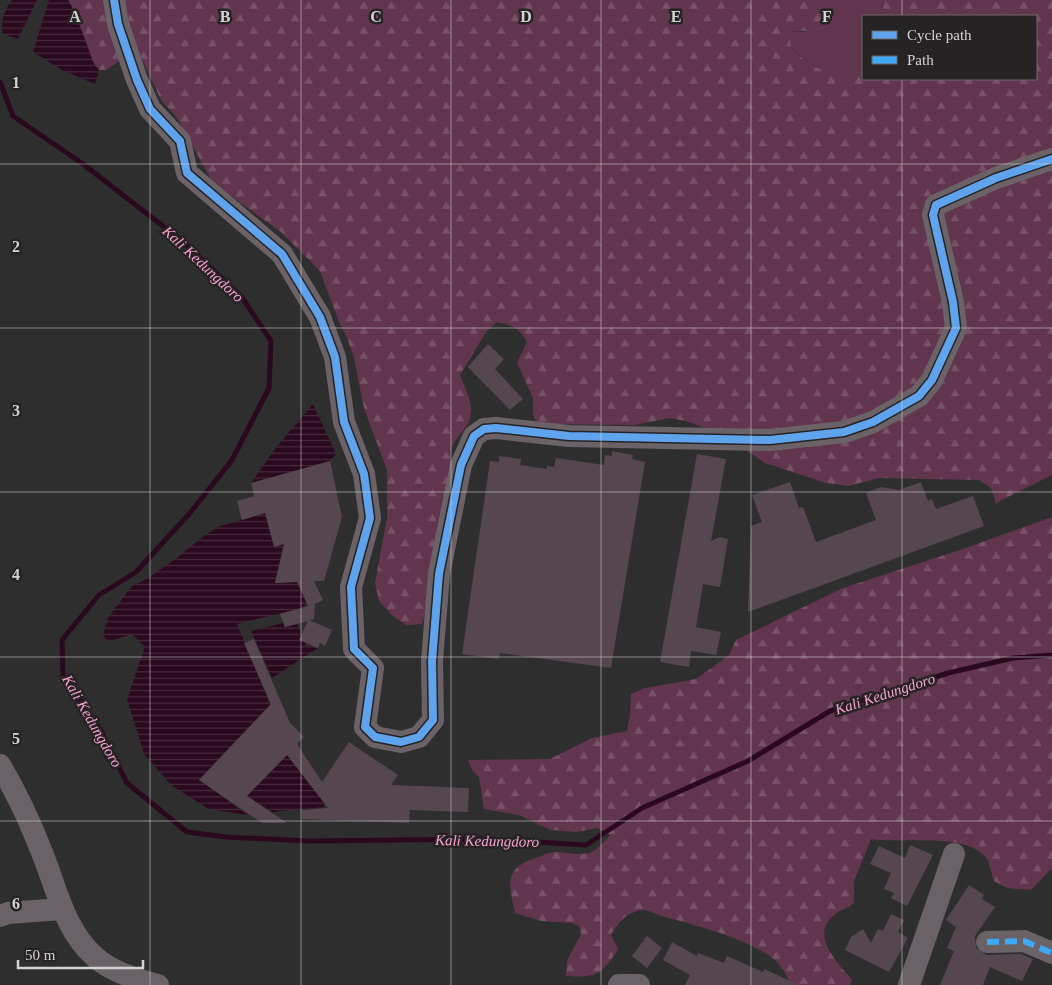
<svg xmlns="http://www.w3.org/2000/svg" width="1052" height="985" viewBox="0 0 1052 985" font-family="'Times New Roman',serif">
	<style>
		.grass { fill: #61354e }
		.forest { fill: url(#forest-firs) }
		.water { fill: url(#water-rules) }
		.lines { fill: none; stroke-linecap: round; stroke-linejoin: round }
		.stream { stroke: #2a081e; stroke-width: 5 }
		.building { fill: #55464f }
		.minor { stroke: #6b6267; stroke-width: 22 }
		.quiet { stroke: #3fa9f5; stroke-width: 6; stroke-dasharray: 12 6; stroke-linecap: butt }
		.cycleway-casing { stroke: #262325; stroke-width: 11 }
		.cycleway { stroke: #60a3ed; stroke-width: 8 }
		.grid { fill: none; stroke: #d4d3d3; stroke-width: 1; stroke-opacity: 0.55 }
		.labels { text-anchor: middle; stroke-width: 5; stroke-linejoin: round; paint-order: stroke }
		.water-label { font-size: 15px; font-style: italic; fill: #faa1d2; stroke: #262325 }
		.grid-label { font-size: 16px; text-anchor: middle; font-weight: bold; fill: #d4d3d3; stroke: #262325; stroke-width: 5; stroke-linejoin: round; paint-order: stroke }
	</style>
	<defs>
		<pattern id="forest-firs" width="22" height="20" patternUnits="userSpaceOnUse" patternTransform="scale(1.25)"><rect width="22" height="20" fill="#61354e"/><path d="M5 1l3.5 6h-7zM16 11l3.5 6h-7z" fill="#775167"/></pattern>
		<pattern id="water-rules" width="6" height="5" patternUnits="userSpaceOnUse" patternTransform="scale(1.25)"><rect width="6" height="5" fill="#2a081e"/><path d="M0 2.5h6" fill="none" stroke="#482b3e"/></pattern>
	</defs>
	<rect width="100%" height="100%" fill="#2f2e2f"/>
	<path class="grass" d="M812,0H883L881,5L887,16H863V70C849,89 801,62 792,47C790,43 790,36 789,31L805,32L822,16Z"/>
	<path class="forest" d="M68,0H812L822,16L820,31H790C790,36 790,43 792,47C801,63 849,88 863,70V79H1036V16H887L881,4L883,0H1052V475L996,503L991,488L979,480L879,478L848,486L826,483L765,463L724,435L686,421L669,418L635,425L543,424L536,421L533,414V398L517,363L527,342C519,328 512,325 497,322L486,332L460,375C464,386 471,398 471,411C472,427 454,436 451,451C449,465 452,479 450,493C444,538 437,581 422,624L407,625L394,617L379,601L375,583L387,518V470L364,408L354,358L346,335L339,322L320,271L281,232L213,183L177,118L161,100L137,49L106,70H99L94,64L75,13Z
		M1052,517V868L1031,890L1007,888L994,881C992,875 990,865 987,859C968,831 900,844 871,839L854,881V903C847,909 839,910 833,916C810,936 838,963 852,980L850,985H788L789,981C786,975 783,969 779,964C758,941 692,924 661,916C656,914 648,910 643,910C626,912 619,922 611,935L618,949C602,975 596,978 566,976L567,961L581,934L579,926L572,923L541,921L515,913C509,885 503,868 536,858C542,856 549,852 555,852C568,852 576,856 589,853C597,851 605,841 610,835L597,828L576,832L551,830L519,815L484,809L479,777L472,770L468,760L550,759L592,738L627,731L630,716L631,694L645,688L696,679L729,655L736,640L843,588L957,551Z"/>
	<path class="water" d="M12,0H37L18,39L3,34C0,21 4,11 12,0Z
		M49,0H68L75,13L94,64L99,70L95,84L62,70L33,52Z
		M313,404L336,454L330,461L251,483L274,450Z
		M286,507L284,544L275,583L297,582L307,603L302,608L237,624L270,705L199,780L248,815L209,809L171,785L144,754L127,699L145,647L132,634L108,642L103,635L108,618L132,586L145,580L174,560L205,535L220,526Z
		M283,623L285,627L297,624L306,643L305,646L318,648L272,678L251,631Z
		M287,755L324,797V807L272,812L247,796Z"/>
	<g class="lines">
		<path class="stream" d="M0,82L13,116L83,164L182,241L241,296L271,341L269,388L232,460L190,513L136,572L99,595L62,640L63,676L100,729L127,783L187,832L226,837L309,841L486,839L586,845L642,808L748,761L830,711L948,673L1013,658L1052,655"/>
	</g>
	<path class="building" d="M488,344L504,359L495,369L523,399L510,410L468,367Z
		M612,451L633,455L632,459L645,462L611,668L500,653L499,659L462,654L490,461L499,462V456L521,459L520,465L547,469V466L554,467L556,458L604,465L605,455L612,456Z
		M697,454L726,459L711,541L720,537L728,539L720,587L703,584L696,627L721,632L716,655L691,651L689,667L660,662Z
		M330,461L342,517L324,581H314L323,600L312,605L315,604L314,619L309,620L332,630L325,646L320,643L318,648L299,640L308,621L285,627L280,614L308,606L297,582L275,583L284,544L274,547L265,513L242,520L237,501L254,496L251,483Z
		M790,482L799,508L803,507L816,542L876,520L866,493L881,487L899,490L921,482L928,501L932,499L936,509L973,496L984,526L748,612L751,526L762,522L752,495Z
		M254,639L290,723L304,737L297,744L322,782L349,742L398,775L391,785L469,788L468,812L410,810L409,823L302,819V810L328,808L287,755L247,796L287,823H262L199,780L271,704L244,643Z
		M910,845L933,855L907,906L891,898L894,893L884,889L891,873L870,864L879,846L905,858Z
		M969,885L984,895L982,899L995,907L975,936L976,948L987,955L1021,954L1033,959L1022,981L990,967L983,985H940L954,951L947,948L956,927L946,920Z
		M891,914L904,920L898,932L908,938L889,972L845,950L851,937L863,929L871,943L878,929L883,931Z
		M647,936L662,948L647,968L632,956Z
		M672,942L697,956L698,953L724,963L727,956L763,972L764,969L799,985H685L690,975L663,960Z"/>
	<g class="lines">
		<path class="minor" d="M114,0L118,24L137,80L150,109L180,141L187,173L282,254L320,317L335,357L344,422L364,474L370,518L351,587L354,649L373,668L365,727L375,737L401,742L419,737L433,720L432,661L439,574L461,465L474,436L484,429L496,428L569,436L770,440L844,432L873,422L919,396L932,380L956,328L953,302L933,215L936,205L996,178L1052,159
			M0,765C18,795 31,824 43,855C57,890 65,931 95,957C112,972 136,979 158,985
			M0,916L8,913L61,909
			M987,942L1024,941L1052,953
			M619,985H639
			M909,985L954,854"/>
		<path class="quiet" d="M987,942L1024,941L1052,953"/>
		<g class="cycleway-casing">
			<path id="cycleway" d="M114,0L118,24L137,80L150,109L180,141L187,173L282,254L320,317L335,357L344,422L364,474L370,518L351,587L354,649L373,668L365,727L375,737L401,742L419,737L433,720L432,661L439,574L461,465L474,436L484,429L496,428L569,436L770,440L844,432L873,422L919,396L932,380L956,328L953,302L933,215L936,205L996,178L1052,159"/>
		</g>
		<use href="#cycleway" class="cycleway"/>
	</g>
	<path class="grid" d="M150,0V985M301,0V985M451,0V985M601,0V985M751,0V985M902,0V16M902,79V985M0,164H1052M0,328H1052M0,492H1052M0,657H1052M0,821H1052"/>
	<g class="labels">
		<g class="water-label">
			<text transform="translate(203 264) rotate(43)" y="5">Kali Kedungdoro</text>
			<text transform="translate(885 694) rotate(-18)" y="5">Kali Kedungdoro</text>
			<text transform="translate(92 721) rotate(60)" y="5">Kali Kedungdoro</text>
			<text transform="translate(487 841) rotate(1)" y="5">Kali Kedungdoro</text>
		</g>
	</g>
	<g class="grid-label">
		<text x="75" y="22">A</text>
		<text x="225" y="22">B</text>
		<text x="376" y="22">C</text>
		<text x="526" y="22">D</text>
		<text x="676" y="22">E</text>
		<text x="827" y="22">F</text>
		<text x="16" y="88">1</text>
		<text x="16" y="252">2</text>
		<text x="16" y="416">3</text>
		<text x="16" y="580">4</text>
		<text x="16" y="744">5</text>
		<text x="16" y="909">6</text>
	</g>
	<rect x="862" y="15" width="175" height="65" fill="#262325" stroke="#6c696b"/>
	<rect x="872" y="31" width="25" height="8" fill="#60a3ed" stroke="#6c696b"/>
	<text x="907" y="40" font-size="15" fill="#d4d3d3">Cycle path</text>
	<rect x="872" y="56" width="25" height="8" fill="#3fa9f5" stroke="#6c696b"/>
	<text x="907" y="65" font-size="15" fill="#d4d3d3">Path</text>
	<path d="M18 960v8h125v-8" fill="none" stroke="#d4d3d3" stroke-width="2.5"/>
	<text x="25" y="960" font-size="15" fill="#d4d3d3" stroke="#262325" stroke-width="4" paint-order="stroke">50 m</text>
</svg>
